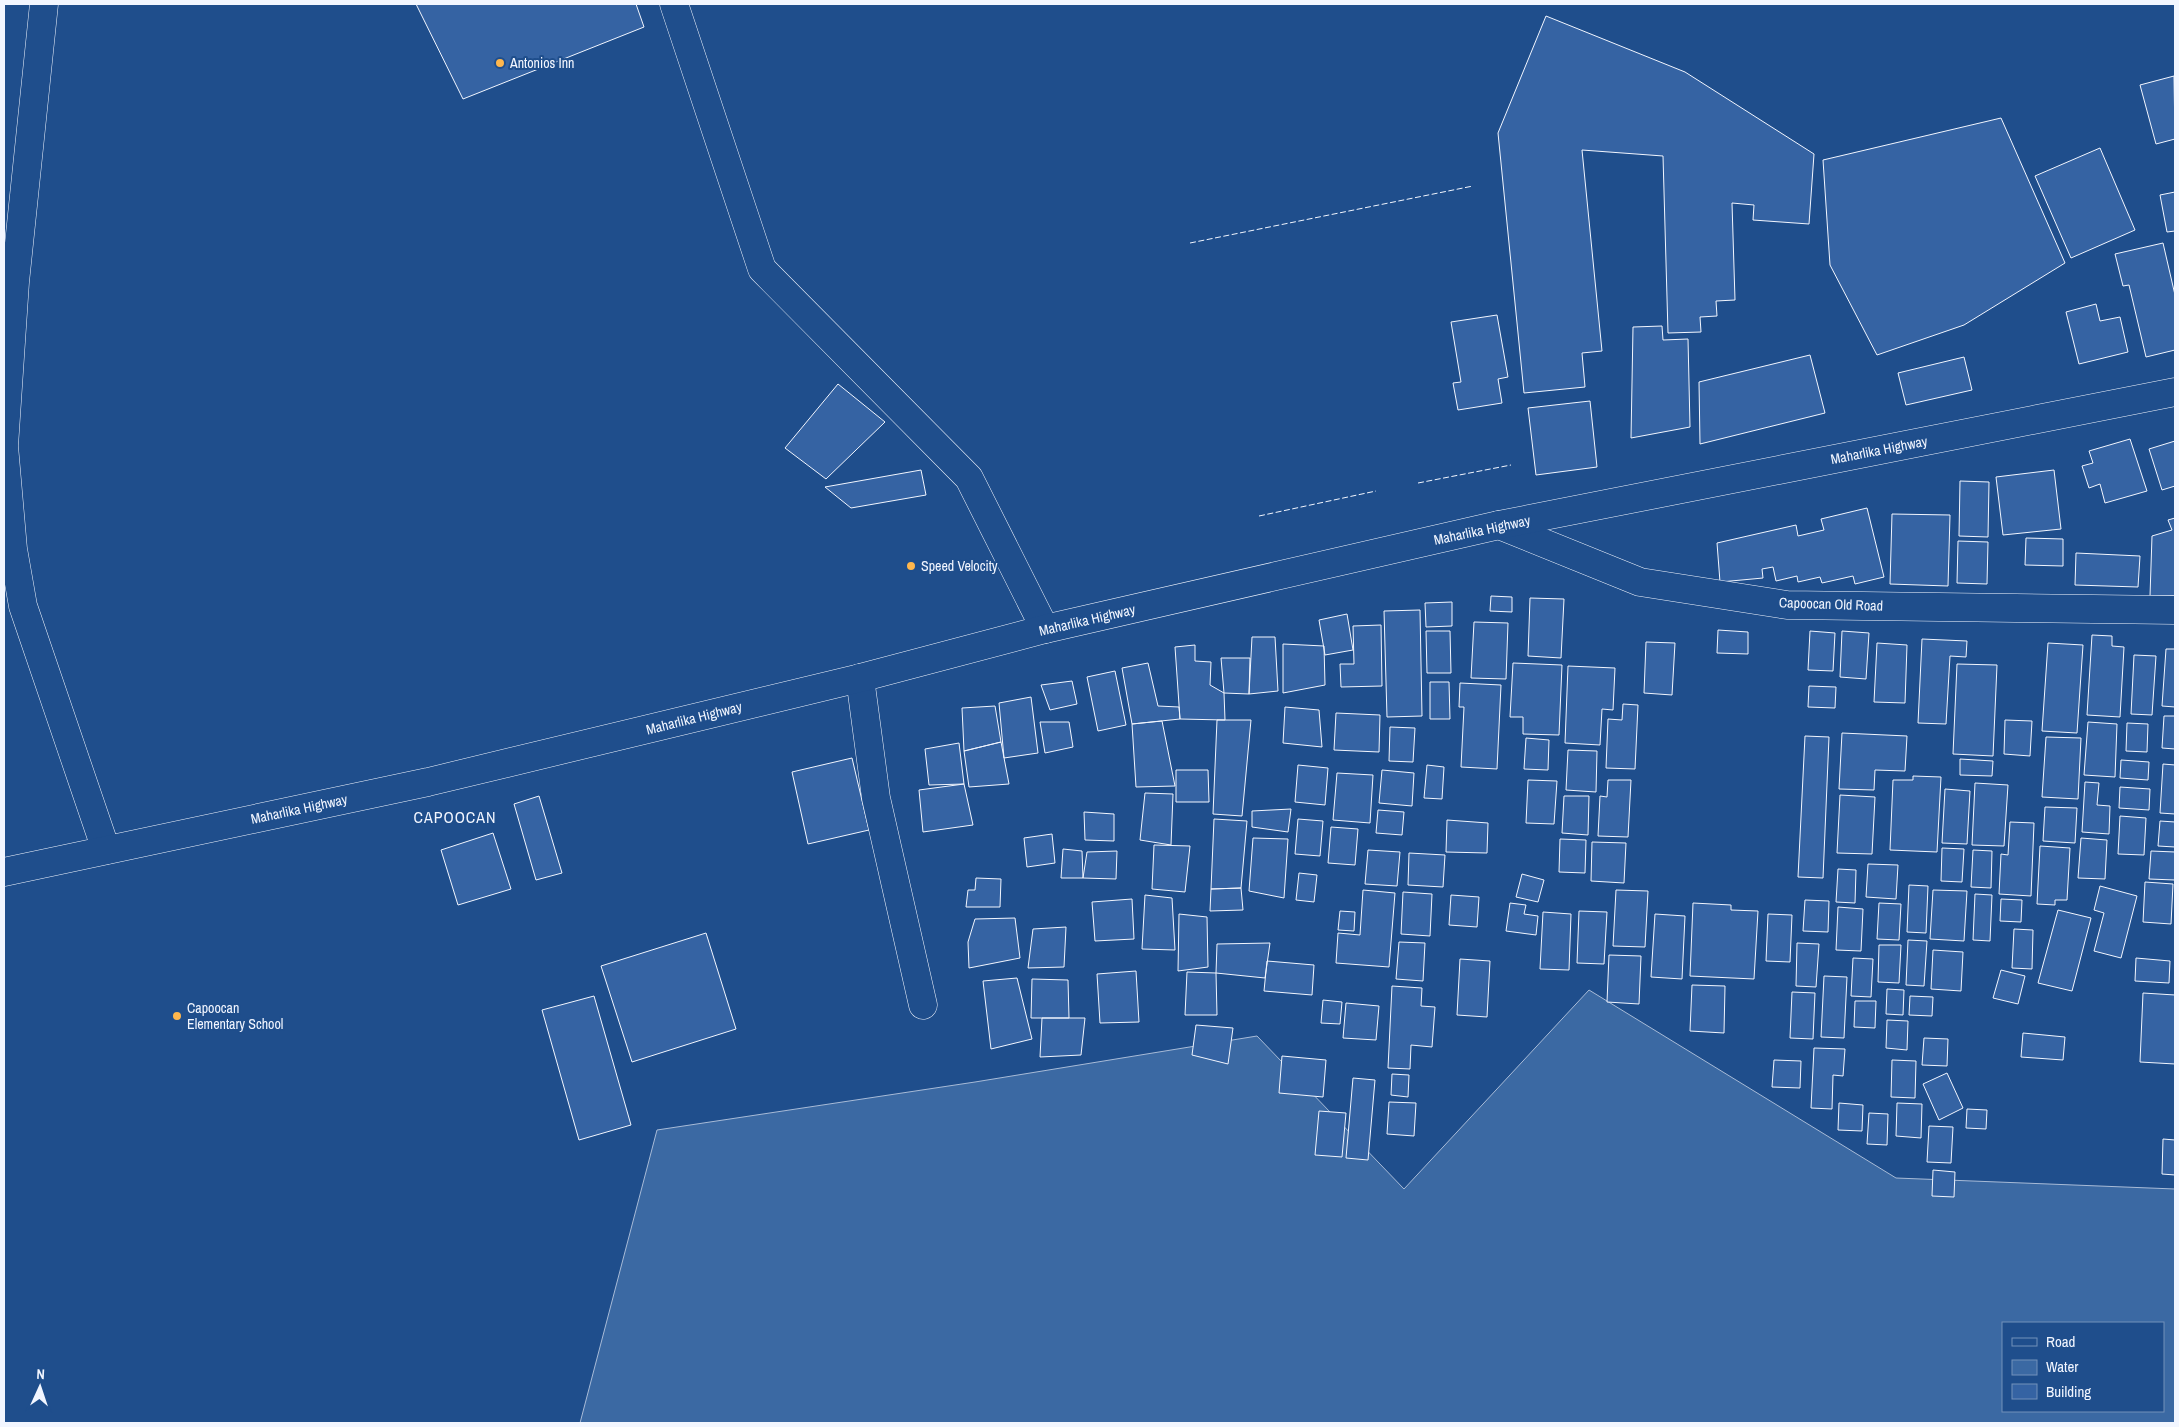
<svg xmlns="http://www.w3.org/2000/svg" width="2179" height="1427" viewBox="0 0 2179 1427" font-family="'Archivo Narrow',sans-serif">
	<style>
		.water { fill: #3b69a3; stroke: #a8bbd7; fill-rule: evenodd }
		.building { fill: #3563a3; stroke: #f2f6ff }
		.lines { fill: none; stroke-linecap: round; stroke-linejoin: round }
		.minor-casing { stroke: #f2f6ff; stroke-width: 29 }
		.major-casing { stroke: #f2f6ff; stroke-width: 29 }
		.minor { stroke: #1f4e8c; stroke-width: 28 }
		.major { stroke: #1f4e8c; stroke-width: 28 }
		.fence { stroke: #f2f6ff; stroke-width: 1; stroke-dasharray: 6 2.5; stroke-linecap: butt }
		.poi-dot { fill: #ffb74d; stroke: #1f4e8c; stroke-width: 2 }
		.labels { text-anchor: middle; stroke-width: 4; stroke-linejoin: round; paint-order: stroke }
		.poi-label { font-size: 14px; fill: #f2f6ff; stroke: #1f4e8c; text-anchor: start }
		.street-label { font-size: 14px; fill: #f2f6ff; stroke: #1f4e8c }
		.quarter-label { font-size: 16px; letter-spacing: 1px; fill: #f2f6ff; stroke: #1f4e8c }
	</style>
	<rect width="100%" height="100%" fill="#1f4e8c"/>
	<path class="water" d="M1589,990L1896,1178L2175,1189V1423H580L657,1130L975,1082L1257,1036L1404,1189ZM2003,1323H2163V1411H2003Z"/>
	<path class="building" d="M416,4H636L644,27L463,99Z
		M1546,16L1685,72L1814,154L1809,224L1753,220L1754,205L1732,203L1735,300L1716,301L1717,316L1700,317L1701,332L1668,333L1663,156L1582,150L1602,351L1582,353L1585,387L1524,393L1498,133Z
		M2174,76L2175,139L2156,144L2140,85Z
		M2001,118L2065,263L1964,325L1877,355L1830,265L1823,160Z
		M2100,148L2135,230L2071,258L2035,176Z
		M2175,192V231L2167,232L2160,195Z
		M2163,243L2175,295V350L2146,357L2129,285L2123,286L2115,254Z
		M2096,304L2100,321L2120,317L2128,352L2079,364L2066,312Z
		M1497,315L1508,377L1498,379L1502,403L1458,410L1453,383L1461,382L1451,322Z
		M1662,326L1663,340L1688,339L1690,427L1631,438L1633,327Z
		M1810,355L1825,413L1700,444L1699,382Z
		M1964,357L1972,390L1906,405L1898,373Z
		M838,384L885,422L826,479L785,448Z
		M1590,401L1597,467L1536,475L1528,408Z
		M2130,439L2147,491L2105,503L2100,484L2089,488L2082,466L2093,463L2089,451Z
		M2175,441V486L2162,490L2149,449Z
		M921,470L926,495L851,508L825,487Z
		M2054,470L2061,529L2003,535L1996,477Z
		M1960,481L1989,482L1988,537L1959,536Z
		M1867,508L1884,577L1855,584L1853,576L1822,583L1820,577L1798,582L1797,576L1776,581L1773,567L1762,569L1763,578L1720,582L1717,543L1796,525L1798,536L1824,530L1821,519Z
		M1892,514L1950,515L1948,586L1890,584Z
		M2175,518V596H2150L2152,536L2172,530L2168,520Z
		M2026,538L2063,539V566L2025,565Z
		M1958,541L1988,542L1987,584L1957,583Z
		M2076,553L2140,556L2138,587L2075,585Z
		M1491,596L1512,597V612L1490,611Z
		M1530,598L1564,599L1561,658L1528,656Z
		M1452,602V626L1426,627L1425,603Z
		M1420,610L1422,716L1387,717L1384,611Z
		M1347,614L1353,650L1325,655L1319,620Z
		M1474,622L1508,623L1506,679L1471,678Z
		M1381,625L1382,686L1341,687L1340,664H1354L1353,626Z
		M1718,630L1748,632V654L1717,653Z
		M1426,631H1450L1451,673H1427Z
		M1810,631L1835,633L1833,671L1808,670Z
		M1842,631L1869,633L1866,679L1840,677Z
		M2092,635L2112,636V646L2124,647L2120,717L2087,715Z
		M1252,637H1275L1278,691L1249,694Z
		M1922,639L1967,641L1966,657L1950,656L1946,724L1918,723Z
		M1646,642L1675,643L1672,695L1644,693Z
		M1877,643L1907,645L1905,703L1874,702Z
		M2048,643L2083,645L2077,733L2042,731Z
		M1283,644L1324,646L1325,685L1283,693Z
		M1195,645V661L1211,662L1210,685L1224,693L1225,720L1180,719L1175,647Z
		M2166,649H2175V707L2162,706Z
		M2134,655L2156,656L2152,715L2131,714Z
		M1221,658H1250L1249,694L1224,693Z
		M1148,663L1158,706L1179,707L1180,719L1132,724L1122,668Z
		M1513,663L1562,665L1559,735L1523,734V717H1510Z
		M1957,664L1997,665L1993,756L1953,754Z
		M1568,666L1615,668L1613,710L1602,709L1600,745L1565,743Z
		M1115,671L1126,725L1098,731L1087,677Z
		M1072,681L1077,704L1050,710L1041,685Z
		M1430,682H1449L1450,719H1430Z
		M1460,683L1501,685L1497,769L1461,767L1464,707H1459Z
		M1809,686L1836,687L1835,708L1808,707Z
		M1031,697L1038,753L1004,758L999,703Z
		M1623,704L1638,705L1635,769L1606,768L1608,719L1622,720Z
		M995,706L1001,742L964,751L962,708Z
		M1285,707L1319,710L1322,747L1283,743Z
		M1336,713L1380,715L1379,752L1334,750Z
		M2164,716H2175V749L2162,748Z
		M1217,720H1251L1242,816L1213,814Z
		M2005,720L2032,721L2030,756L2004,754Z
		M1162,721L1175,786L1136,787L1132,724Z
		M1040,722H1069L1073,747L1045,753Z
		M2088,722L2117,724L2115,777L2084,775Z
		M2127,723L2148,724L2147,752L2126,751Z
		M1390,727L1415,728L1413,762L1389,761Z
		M1842,733L1907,736L1905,771L1875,770L1874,790L1839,789Z
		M1805,736L1829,737L1823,878L1798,877Z
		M2046,737L2081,738L2078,799L2042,797Z
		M1526,738L1549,740L1548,770L1524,769Z
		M1001,742L1009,784L969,787L964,751Z
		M959,743L964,784L929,785L925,749Z
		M1568,750L1597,751L1596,792L1566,790Z
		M852,758L869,830L808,844L792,772Z
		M1960,759L1993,761L1992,776L1960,775Z
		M2121,760L2149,762L2148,780L2120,778Z
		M2163,764L2175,765V814L2160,813Z
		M1298,765L1328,768L1325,805L1295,802Z
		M1427,765L1444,767L1442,799L1424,798Z
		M1176,770H1208L1209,802H1176Z
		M1382,770L1414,773L1412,806L1379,803Z
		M1337,773L1373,775L1370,823L1333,820Z
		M1913,776L1941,777L1937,852L1890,850L1893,780H1913Z
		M1528,780L1557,781L1554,824L1526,823Z
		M1608,780H1631L1628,837L1598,836L1600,796L1607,797Z
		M2085,782L2099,783L2097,805L2110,806L2109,834L2082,832Z
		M1975,783L2008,785L2004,846L1972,845Z
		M964,784L973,825L923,832L919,790Z
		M2120,787L2150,789L2149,810L2119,808Z
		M1945,789L1970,791L1967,844L1942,843Z
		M1145,793L1173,794L1171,845L1140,840Z
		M1840,795L1875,797L1872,854L1837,853Z
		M539,796L562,873L536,880L514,804Z
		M1564,796H1589L1588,835L1562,833Z
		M2045,807L2077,808L2075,843L2043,841Z
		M1291,809L1288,832L1252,827V811Z
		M1378,810L1404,812L1402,835L1376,833Z
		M1084,812L1114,814V841L1085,840Z
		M2120,816L2146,818L2144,855L2118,854Z
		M1214,819L1247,821L1241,888L1211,889Z
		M1298,819L1323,821L1320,856L1295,854Z
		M1447,820L1488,823L1487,853L1446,852Z
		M2160,821L2175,822V847L2158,846Z
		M2010,822L2034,823L2031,896L1999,894L2001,854L2008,855Z
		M1331,827L1358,829L1355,865L1328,863Z
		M493,833L511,889L458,905L441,850Z
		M1052,834L1055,863L1027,867L1024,838Z
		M1253,838L1288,839L1284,898L1249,891Z
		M2081,838L2107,840L2105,879L2078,878Z
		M1560,839L1586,840L1585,873L1559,872Z
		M1592,842L1626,843L1624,883L1591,881Z
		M1154,845L1190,846L1185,892L1152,889Z
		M2040,846L2070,848L2067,900H2055V905L2037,904Z
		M1942,848L1964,849L1962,882L1941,881Z
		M1063,849L1082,851L1083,878H1061Z
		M1368,850L1400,852L1397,886L1365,884Z
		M1973,850L1992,851L1991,888L1971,887Z
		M1117,851L1116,879L1083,878L1087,852Z
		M2151,851L2175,852V880L2149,879Z
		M1409,853L1445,855L1443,887L1408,885Z
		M1868,864L1898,865L1896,899L1866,897Z
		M1838,869L1856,870L1855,903L1836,902Z
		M1299,873L1317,875L1314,902L1296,900Z
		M1522,874L1544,880L1538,902L1516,897Z
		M976,878L1001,879L1000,907H966L968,890H975Z
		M2145,882L2173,884L2171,924L2143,922Z
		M1909,885L1928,886L1926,933L1907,932Z
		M2100,886L2137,896L2121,958L2094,951L2104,913L2094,910Z
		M1241,888L1243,910L1210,911L1211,889Z
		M1363,890L1395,893L1389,967L1336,963L1338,933L1360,935Z
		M1616,890L1648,891L1645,947L1613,946Z
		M1933,890L1967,891L1964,941L1930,939Z
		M1403,892L1432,894L1430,936L1401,934Z
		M1975,894L1992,895L1990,941L1973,940Z
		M1145,895L1172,898L1175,950L1142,949Z
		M1451,895L1479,897L1477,927L1449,925Z
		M1132,899L1134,939L1095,941L1092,902Z
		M2001,899L2022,900L2021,922L2000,921Z
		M1805,900L1829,901L1828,932L1803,931Z
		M1510,903L1526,905L1524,914L1538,916L1536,935L1506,931Z
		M1693,903L1731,905V910L1758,911L1754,979L1690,976Z
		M1879,903L1901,904L1899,940L1877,939Z
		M1838,907L1863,909L1861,951L1836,950Z
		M2058,910L2091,918L2072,991L2038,983Z
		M1340,911L1355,912L1354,931L1338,930Z
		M1579,911L1607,912L1604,964L1577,963Z
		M1543,912L1571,914L1569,970L1540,969Z
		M1179,914L1207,917L1208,967L1178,971Z
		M1655,914L1685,916L1682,979L1651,977Z
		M1768,914L1792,915L1790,962L1766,961Z
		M1015,918L1020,958L969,968L968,942L975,919Z
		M1066,927L1064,967L1028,968L1033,929Z
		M2014,929L2033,930L2032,969L2012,968Z
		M706,933L736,1029L632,1062L601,966Z
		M1908,940L1927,941L1924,986L1906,985Z
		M1399,942L1425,943L1423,981L1396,979Z
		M1270,943L1265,978L1216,973L1217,944Z
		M1797,943L1819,944L1816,987L1796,986Z
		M1879,945H1901L1899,983L1878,982Z
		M1933,950L1963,952L1961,991L1931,989Z
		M1609,955L1641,956L1639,1004L1607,1002Z
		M1853,958L1873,959L1871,997L1851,996Z
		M2136,958L2170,961L2169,983L2135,981Z
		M1460,959L1490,961L1487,1017L1457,1015Z
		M1267,961L1314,965L1312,995L1264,991Z
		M2001,970L2025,976L2018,1004L1993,998Z
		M1136,971L1139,1022L1100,1023L1097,974Z
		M1187,972L1216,973L1217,1015H1185Z
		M1824,976L1847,977L1844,1038L1821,1037Z
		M1017,978L1032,1039L991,1049L983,981Z
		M1032,979L1068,980L1069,1018H1031Z
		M1692,985L1725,986L1724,1033L1690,1031Z
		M1392,986L1422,988L1421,1006L1435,1007L1432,1047L1411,1045L1410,1069L1388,1068Z
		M1887,989L1904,990L1903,1015L1886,1014Z
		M1792,992L1815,993L1813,1039L1790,1038Z
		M2143,993L2175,995V1064L2140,1062Z
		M594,996L631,1125L579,1140L542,1010Z
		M1910,996L1933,997L1932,1016L1909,1015Z
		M1323,1000L1342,1002L1340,1024L1321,1023Z
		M1855,1001H1876L1875,1028L1854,1027Z
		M1346,1003L1379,1006L1376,1040L1343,1038Z
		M1042,1018H1085L1081,1055L1040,1057Z
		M1887,1020L1908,1021L1907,1050L1886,1048Z
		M1196,1025L1233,1028L1228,1064L1192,1055Z
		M2023,1033L2065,1037L2063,1060L2021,1057Z
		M1924,1038L1948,1039L1947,1066L1922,1065Z
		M1814,1048L1845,1049L1843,1076L1833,1075L1832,1109L1811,1108Z
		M1282,1056L1326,1060L1323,1097L1279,1093Z
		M1774,1060L1801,1061L1800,1088L1772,1087Z
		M1892,1060L1916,1061L1915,1098L1891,1097Z
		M1947,1073L1963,1108L1939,1120L1923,1084Z
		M1392,1074L1409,1075L1408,1097L1391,1095Z
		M1353,1078L1375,1080L1368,1160L1346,1158Z
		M1389,1102L1416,1103L1414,1136L1387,1134Z
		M1839,1103L1863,1105L1862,1131L1838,1130Z
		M1897,1103L1922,1104L1921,1138L1896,1136Z
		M1967,1109L1987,1110L1986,1129L1966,1128Z
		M1319,1111L1346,1113L1342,1157L1315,1155Z
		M1869,1113L1888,1114L1887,1145L1867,1144Z
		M1929,1126L1953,1127L1951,1163L1927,1162Z
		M2163,1139L2175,1140V1175L2162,1174Z
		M1933,1170L1955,1172L1954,1197L1932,1196Z"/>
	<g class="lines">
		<g class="minor-casing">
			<path id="minor" d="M44,4L15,282L4,446L13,549L23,606L106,850
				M674,4L762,269L969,478L1045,629
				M1499,525L1640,582L1787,605L2175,610
				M860,678L876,798L923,1005"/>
		</g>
		<g class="major-casing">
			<path id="major" d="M4,872L428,782L860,678L1045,629L1499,525L2175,392"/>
		</g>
		<use href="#minor" class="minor"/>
		<use href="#major" class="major"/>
		<path class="fence" d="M1190,243L1473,186
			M1418,483L1511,465
			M1259,516L1376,491"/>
	</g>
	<g class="poi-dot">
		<circle cx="500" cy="63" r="5"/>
		<circle cx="911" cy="566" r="5"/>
		<circle cx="177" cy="1016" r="5"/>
	</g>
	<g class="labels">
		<g class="poi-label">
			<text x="510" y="68">Antonios Inn</text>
			<text x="921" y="571">Speed Velocity</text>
			<text x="187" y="1013">Capoocan<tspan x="187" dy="16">Elementary School</tspan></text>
		</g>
		<g class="street-label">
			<text transform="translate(1879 450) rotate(-11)" y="5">Maharlika Highway</text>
			<text transform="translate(1482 530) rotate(-12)" y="5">Maharlika Highway</text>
			<text transform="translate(1831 604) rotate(2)" y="5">Capoocan Old Road</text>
			<text transform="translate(1087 620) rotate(-13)" y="5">Maharlika Highway</text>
			<text transform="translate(694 718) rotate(-14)" y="5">Maharlika Highway</text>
			<text transform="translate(299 809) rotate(-12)" y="5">Maharlika Highway</text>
		</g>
		<g class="quarter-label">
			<text x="455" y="823">CAPOOCAN</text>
		</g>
	</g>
	<rect width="2179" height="1427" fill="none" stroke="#f2f6ff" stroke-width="10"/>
	<rect x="2002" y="1322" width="162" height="90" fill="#1f4e8c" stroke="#7391ba"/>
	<rect x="2012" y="1338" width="25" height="8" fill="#1f4e8c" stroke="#7391ba"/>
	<text x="2046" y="1347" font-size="15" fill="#f2f6ff">Road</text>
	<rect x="2012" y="1360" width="25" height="15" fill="#3b69a3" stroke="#7391ba"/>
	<text x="2046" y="1372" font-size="15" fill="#f2f6ff">Water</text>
	<rect x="2012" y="1384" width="25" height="15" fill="#3563a3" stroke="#7391ba"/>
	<text x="2046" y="1397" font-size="15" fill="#f2f6ff">Building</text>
	<g transform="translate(40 1387) rotate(3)" stroke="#1f4e8c" stroke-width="4" paint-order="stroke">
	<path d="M0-4L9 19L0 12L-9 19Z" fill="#f2f6ff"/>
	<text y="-8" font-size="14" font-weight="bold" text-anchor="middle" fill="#f2f6ff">N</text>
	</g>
</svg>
